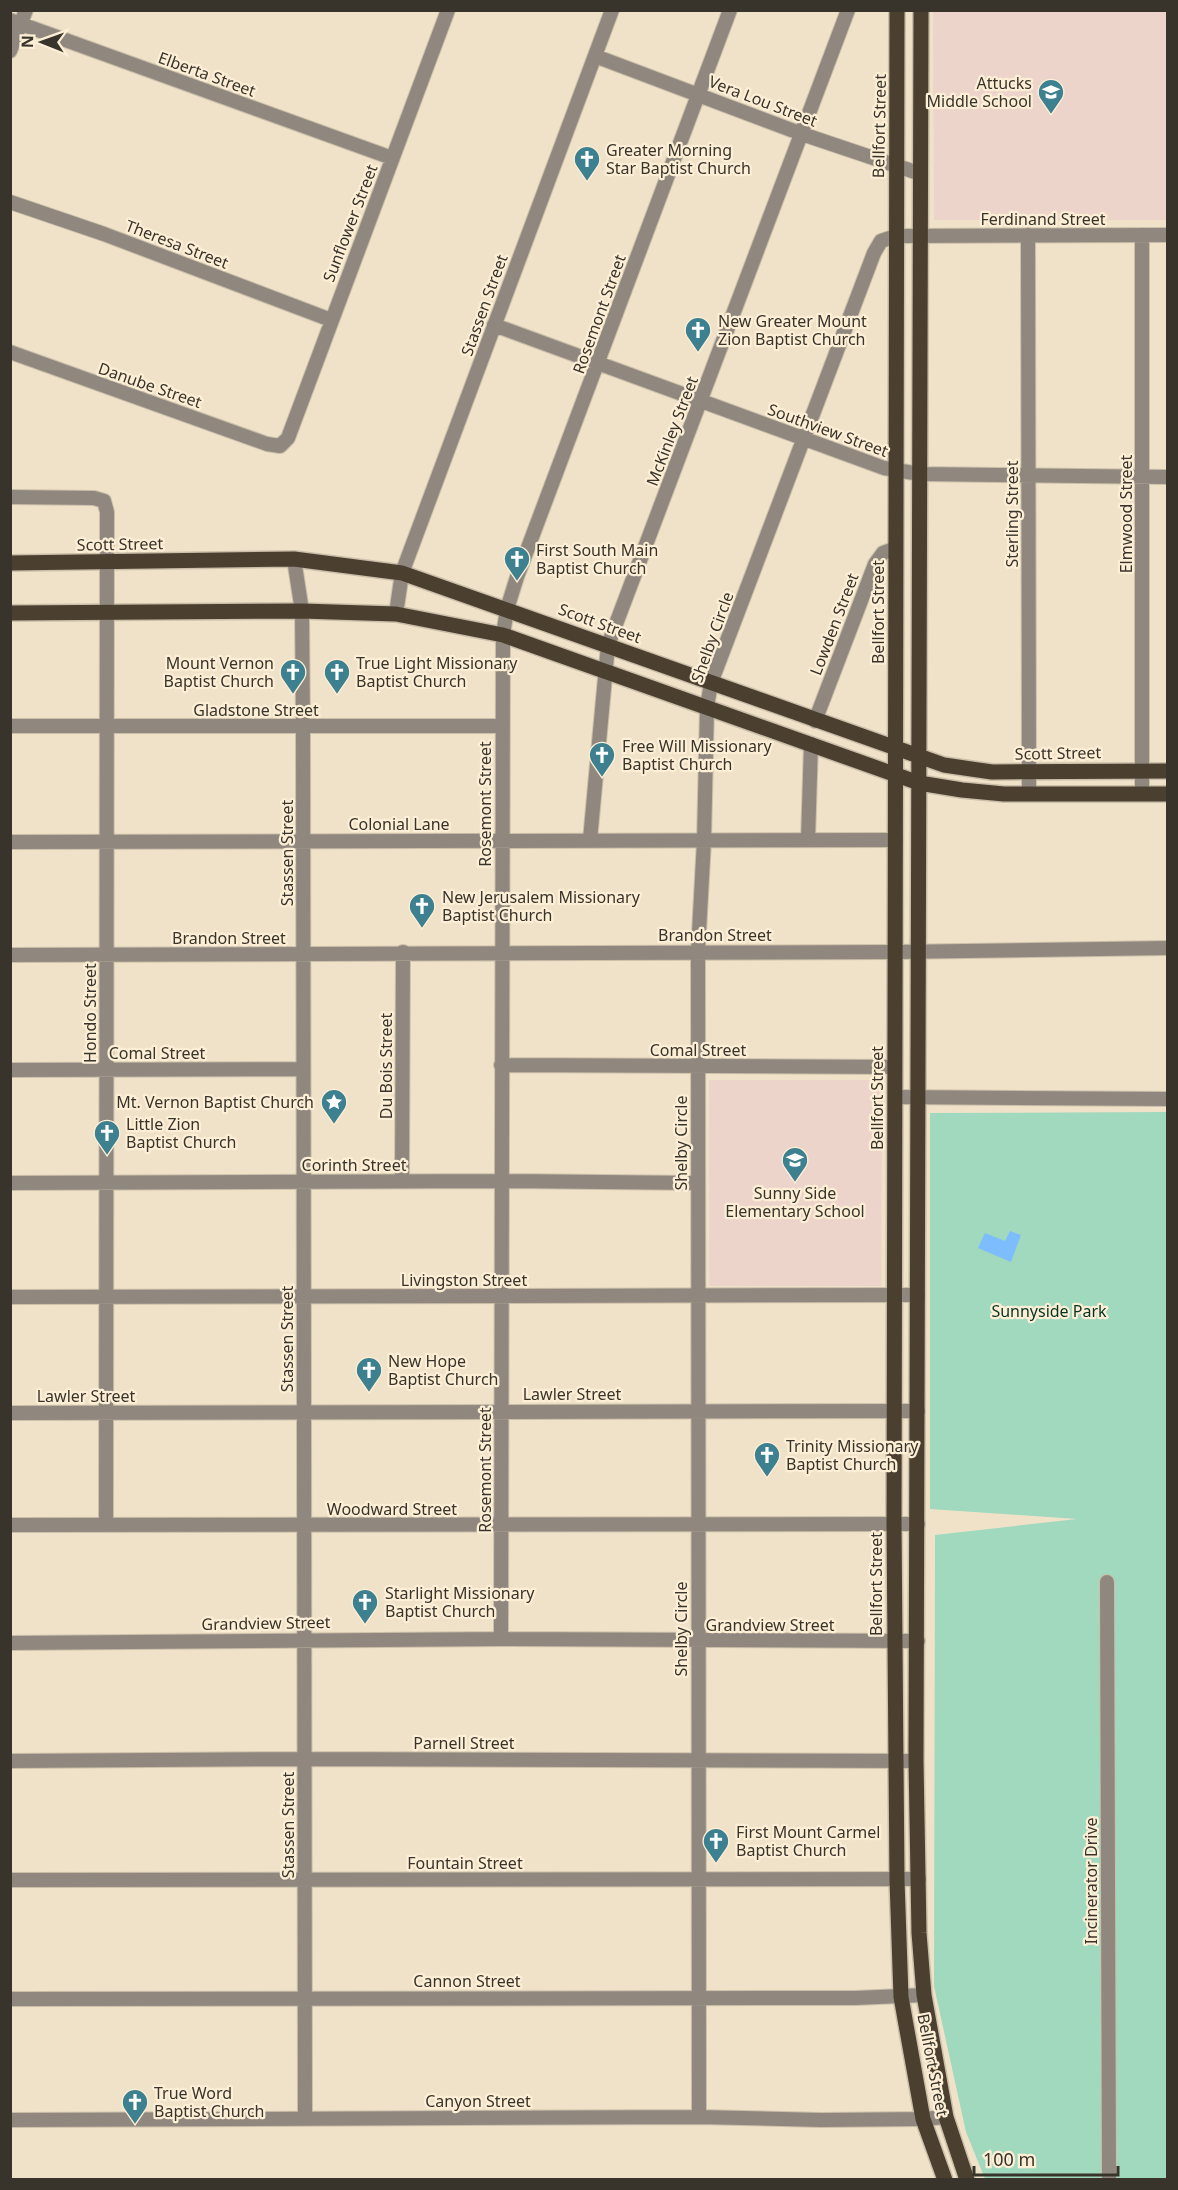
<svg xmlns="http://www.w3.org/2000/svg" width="1178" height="2190" viewBox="0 0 1178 2190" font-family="'Noto Sans',sans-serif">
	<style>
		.education { fill: #ecd4cb }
		.green { fill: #a0d9be }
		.water { fill: #7dbcfd }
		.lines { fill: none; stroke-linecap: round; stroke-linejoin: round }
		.minor-casing { stroke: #cbbfa9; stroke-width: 16 }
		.major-casing { stroke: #cbbfa9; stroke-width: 18 }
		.minor { stroke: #90887f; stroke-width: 14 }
		.major { stroke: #4b3f30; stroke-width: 15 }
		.labels { text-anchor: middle; stroke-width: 4.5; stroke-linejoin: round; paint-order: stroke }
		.street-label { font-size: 16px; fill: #39342b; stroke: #fdefd6 }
		.poi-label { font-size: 16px; fill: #39342b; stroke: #fdefd6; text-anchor: start }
		.park-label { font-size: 16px; fill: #043323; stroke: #fdefd6 }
	</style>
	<rect width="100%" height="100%" fill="#efe2c9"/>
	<path class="education" d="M933,11H1167V220H934Z
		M709,1080H882L881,1286H709Z"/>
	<path class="green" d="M1167,1112V2179H985L966,2132L934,1986L935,1535L1077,1519L930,1509V1113Z"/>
	<path class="water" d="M1010,1231L1021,1235L1011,1262L978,1248L985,1233L1005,1241Z"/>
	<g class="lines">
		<g class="minor-casing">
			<path id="minor" d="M10,20L392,158
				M10,51L26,10
				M595,56L802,134L921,174
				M10,202L104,234L331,320
				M1028,235L1029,794
				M1142,235V794
				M494,325L884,468L920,474L1168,477
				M10,352L267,444L280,446L288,438L448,10
				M10,497L94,498L104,501L107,512L106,1525
				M294,559L302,611L303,726L305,2118
				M396,614L402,573L612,10
				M815,721L875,564L883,553L896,548
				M10,726H502
				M590,840L608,645L848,10
				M808,840L811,744
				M10,842L896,840
				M10,955L895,952L1168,948
				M501,1065L895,1067
				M10,1070L303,1069
				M895,1097L1168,1099
				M402,1181L403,952
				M10,1183L501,1181L697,1183
				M10,1297L918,1295
				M10,1413L918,1411
				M10,1525L918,1524
				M1107,1582L1109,2180
				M501,1639L503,635L507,609L517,577L730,10
				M10,1643L501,1639L918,1641
				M10,1761L304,1759L916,1761
				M10,1880L919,1879
				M10,1999L855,1998L924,1995
				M699,2117L698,951L704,841L707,707L711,683L874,253L881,241L896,236L1168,235
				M10,2120L699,2117L821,2120L923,2119L946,2117"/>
		</g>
		<g class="major-casing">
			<path id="major" d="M897,10L894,1525L897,1880L901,1997L923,2119L945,2180
				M921,10L916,1761L919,1933L924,1995L946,2117L967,2180
				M10,563L294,559L402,573L944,765L992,772L1168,771
				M10,613L302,611L396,614L503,635L919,783L962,790L1004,794H1168"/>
		</g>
		<use href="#minor" class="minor"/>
		<use href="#major" class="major"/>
	</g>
	<defs>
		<g id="school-pin" transform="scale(1.35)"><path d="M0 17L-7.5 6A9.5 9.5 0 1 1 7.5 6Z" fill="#3d8090" stroke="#fdefd6"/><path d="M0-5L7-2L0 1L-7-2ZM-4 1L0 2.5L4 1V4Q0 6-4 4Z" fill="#fff"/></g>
		<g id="church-pin" transform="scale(1.35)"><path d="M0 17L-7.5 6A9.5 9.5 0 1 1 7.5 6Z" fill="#3d8090" stroke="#fdefd6"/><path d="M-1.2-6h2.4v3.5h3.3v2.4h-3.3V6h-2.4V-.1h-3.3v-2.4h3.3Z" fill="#fff"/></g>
		<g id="sight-pin" transform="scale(1.35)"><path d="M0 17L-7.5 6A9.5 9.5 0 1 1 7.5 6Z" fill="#3d8090" stroke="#fdefd6"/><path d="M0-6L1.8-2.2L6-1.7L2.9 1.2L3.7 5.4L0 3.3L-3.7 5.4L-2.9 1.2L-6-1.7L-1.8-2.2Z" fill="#fff"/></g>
	</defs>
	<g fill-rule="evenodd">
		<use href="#school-pin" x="1051" y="92"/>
		<use href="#church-pin" x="587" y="159"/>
		<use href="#church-pin" x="698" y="330"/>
		<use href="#church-pin" x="517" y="559"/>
		<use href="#church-pin" x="293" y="672"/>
		<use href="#church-pin" x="337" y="672"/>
		<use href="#church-pin" x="602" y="755"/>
		<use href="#church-pin" x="422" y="906"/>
		<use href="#sight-pin" x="334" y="1102"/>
		<use href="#church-pin" x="107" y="1133"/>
		<use href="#school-pin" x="795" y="1160"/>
		<use href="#church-pin" x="369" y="1370"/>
		<use href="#church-pin" x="767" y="1455"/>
		<use href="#church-pin" x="365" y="1602"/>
		<use href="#church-pin" x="716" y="1841"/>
		<use href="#church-pin" x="135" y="2102"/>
	</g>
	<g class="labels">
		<g class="street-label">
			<text transform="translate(207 74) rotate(20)" y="6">Elberta Street</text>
			<text transform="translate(763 101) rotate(21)" y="6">Vera Lou Street</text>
			<text transform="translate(879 126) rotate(-89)" y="6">Bellfort Street</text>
			<text x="1043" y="225">Ferdinand Street</text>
			<text transform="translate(350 223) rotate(-69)" y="6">Sunflower Street</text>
			<text transform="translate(177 244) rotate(21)" y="6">Theresa Street</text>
			<text transform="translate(484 305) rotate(-70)" y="6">Stassen Street</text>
			<text transform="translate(599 314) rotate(-70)" y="6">Rosemont Street</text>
			<text transform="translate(150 385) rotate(19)" y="6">Danube Street</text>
			<text transform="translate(828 430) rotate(20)" y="6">Southview Street</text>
			<text transform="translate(672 431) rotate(-69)" y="6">McKinley Street</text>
			<text transform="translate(1012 514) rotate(-90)" y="6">Sterling Street</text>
			<text transform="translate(1126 514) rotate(-90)" y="6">Elmwood Street</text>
			<text transform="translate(120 544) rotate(-1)" y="6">Scott Street</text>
			<text transform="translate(878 612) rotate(-90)" y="6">Bellfort Street</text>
			<text transform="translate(600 623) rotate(20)" y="6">Scott Street</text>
			<text transform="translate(834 624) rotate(-69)" y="6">Lowden Street</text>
			<text transform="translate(712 637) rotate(-70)" y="6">Shelby Circle</text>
			<text x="256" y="716">Gladstone Street</text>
			<text transform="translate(1058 753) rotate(-1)" y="6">Scott Street</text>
			<text transform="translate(485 804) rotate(-90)" y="6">Rosemont Street</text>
			<text x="399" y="830">Colonial Lane</text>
			<text transform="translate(287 853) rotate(-90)" y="6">Stassen Street</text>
			<text x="715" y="941">Brandon Street</text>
			<text x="229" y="944">Brandon Street</text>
			<text transform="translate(90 1013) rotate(-90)" y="6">Hondo Street</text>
			<text x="698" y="1056">Comal Street</text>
			<text x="157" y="1059">Comal Street</text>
			<text transform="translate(386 1066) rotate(-90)" y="6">Du Bois Street</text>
			<text transform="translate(877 1098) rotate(-90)" y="6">Bellfort Street</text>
			<text transform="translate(681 1143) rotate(-90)" y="6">Shelby Circle</text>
			<text x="354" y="1171">Corinth Street</text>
			<text x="464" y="1286">Livingston Street</text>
			<text transform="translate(287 1339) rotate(-90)" y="6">Stassen Street</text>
			<text x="572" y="1400">Lawler Street</text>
			<text x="86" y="1402">Lawler Street</text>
			<text transform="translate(485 1470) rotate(-90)" y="6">Rosemont Street</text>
			<text x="392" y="1515">Woodward Street</text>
			<text transform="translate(876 1584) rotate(-90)" y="6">Bellfort Street</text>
			<text transform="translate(266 1623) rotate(-1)" y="6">Grandview Street</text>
			<text x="770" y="1631">Grandview Street</text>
			<text transform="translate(681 1629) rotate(-90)" y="6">Shelby Circle</text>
			<text x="464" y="1749">Parnell Street</text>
			<text transform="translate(288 1825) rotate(-90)" y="6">Stassen Street</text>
			<text x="465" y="1869">Fountain Street</text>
			<text transform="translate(1091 1881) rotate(-90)" y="6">Incinerator Drive</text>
			<text x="467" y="1987">Cannon Street</text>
			<text transform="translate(933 2065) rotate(79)" y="6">Bellfort Street</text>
			<text x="478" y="2107">Canyon Street</text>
		</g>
		<g class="poi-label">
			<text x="1032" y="89" text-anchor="end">Attucks<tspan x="1032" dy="18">Middle School</tspan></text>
			<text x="606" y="156">Greater Morning<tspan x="606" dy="18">Star Baptist Church</tspan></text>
			<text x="718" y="327">New Greater Mount<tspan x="718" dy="18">Zion Baptist Church</tspan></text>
			<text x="536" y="556">First South Main<tspan x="536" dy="18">Baptist Church</tspan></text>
			<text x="274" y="669" text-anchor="end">Mount Vernon<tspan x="274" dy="18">Baptist Church</tspan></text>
			<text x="356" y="669">True Light Missionary<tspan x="356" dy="18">Baptist Church</tspan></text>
			<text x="622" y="752">Free Will Missionary<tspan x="622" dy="18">Baptist Church</tspan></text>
			<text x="442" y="903">New Jerusalem Missionary<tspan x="442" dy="18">Baptist Church</tspan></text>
			<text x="314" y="1108" text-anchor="end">Mt. Vernon Baptist Church</text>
			<text x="126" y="1130">Little Zion<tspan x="126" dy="18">Baptist Church</tspan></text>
			<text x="795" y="1199" text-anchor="middle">Sunny Side<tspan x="795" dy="18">Elementary School</tspan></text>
			<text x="388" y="1367">New Hope<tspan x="388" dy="18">Baptist Church</tspan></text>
			<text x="786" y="1452">Trinity Missionary<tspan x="786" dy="18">Baptist Church</tspan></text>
			<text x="385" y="1599">Starlight Missionary<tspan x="385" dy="18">Baptist Church</tspan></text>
			<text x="736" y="1838">First Mount Carmel<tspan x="736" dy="18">Baptist Church</tspan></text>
			<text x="154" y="2099">True Word<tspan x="154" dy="18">Baptist Church</tspan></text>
		</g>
		<g class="park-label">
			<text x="1049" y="1317">Sunnyside Park</text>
		</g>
	</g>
	<rect width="1178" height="2190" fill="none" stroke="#39342b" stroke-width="24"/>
	<g transform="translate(42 42) rotate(271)" stroke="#fdefd6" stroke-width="4.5" paint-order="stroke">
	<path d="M0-4.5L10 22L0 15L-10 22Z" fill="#39342b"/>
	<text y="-9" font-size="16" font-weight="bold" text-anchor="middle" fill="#39342b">N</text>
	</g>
	<path d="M974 2166v9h144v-9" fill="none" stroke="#39342b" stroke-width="3"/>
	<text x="983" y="2166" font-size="18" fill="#39342b" stroke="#fdefd6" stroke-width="4.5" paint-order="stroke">100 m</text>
</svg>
